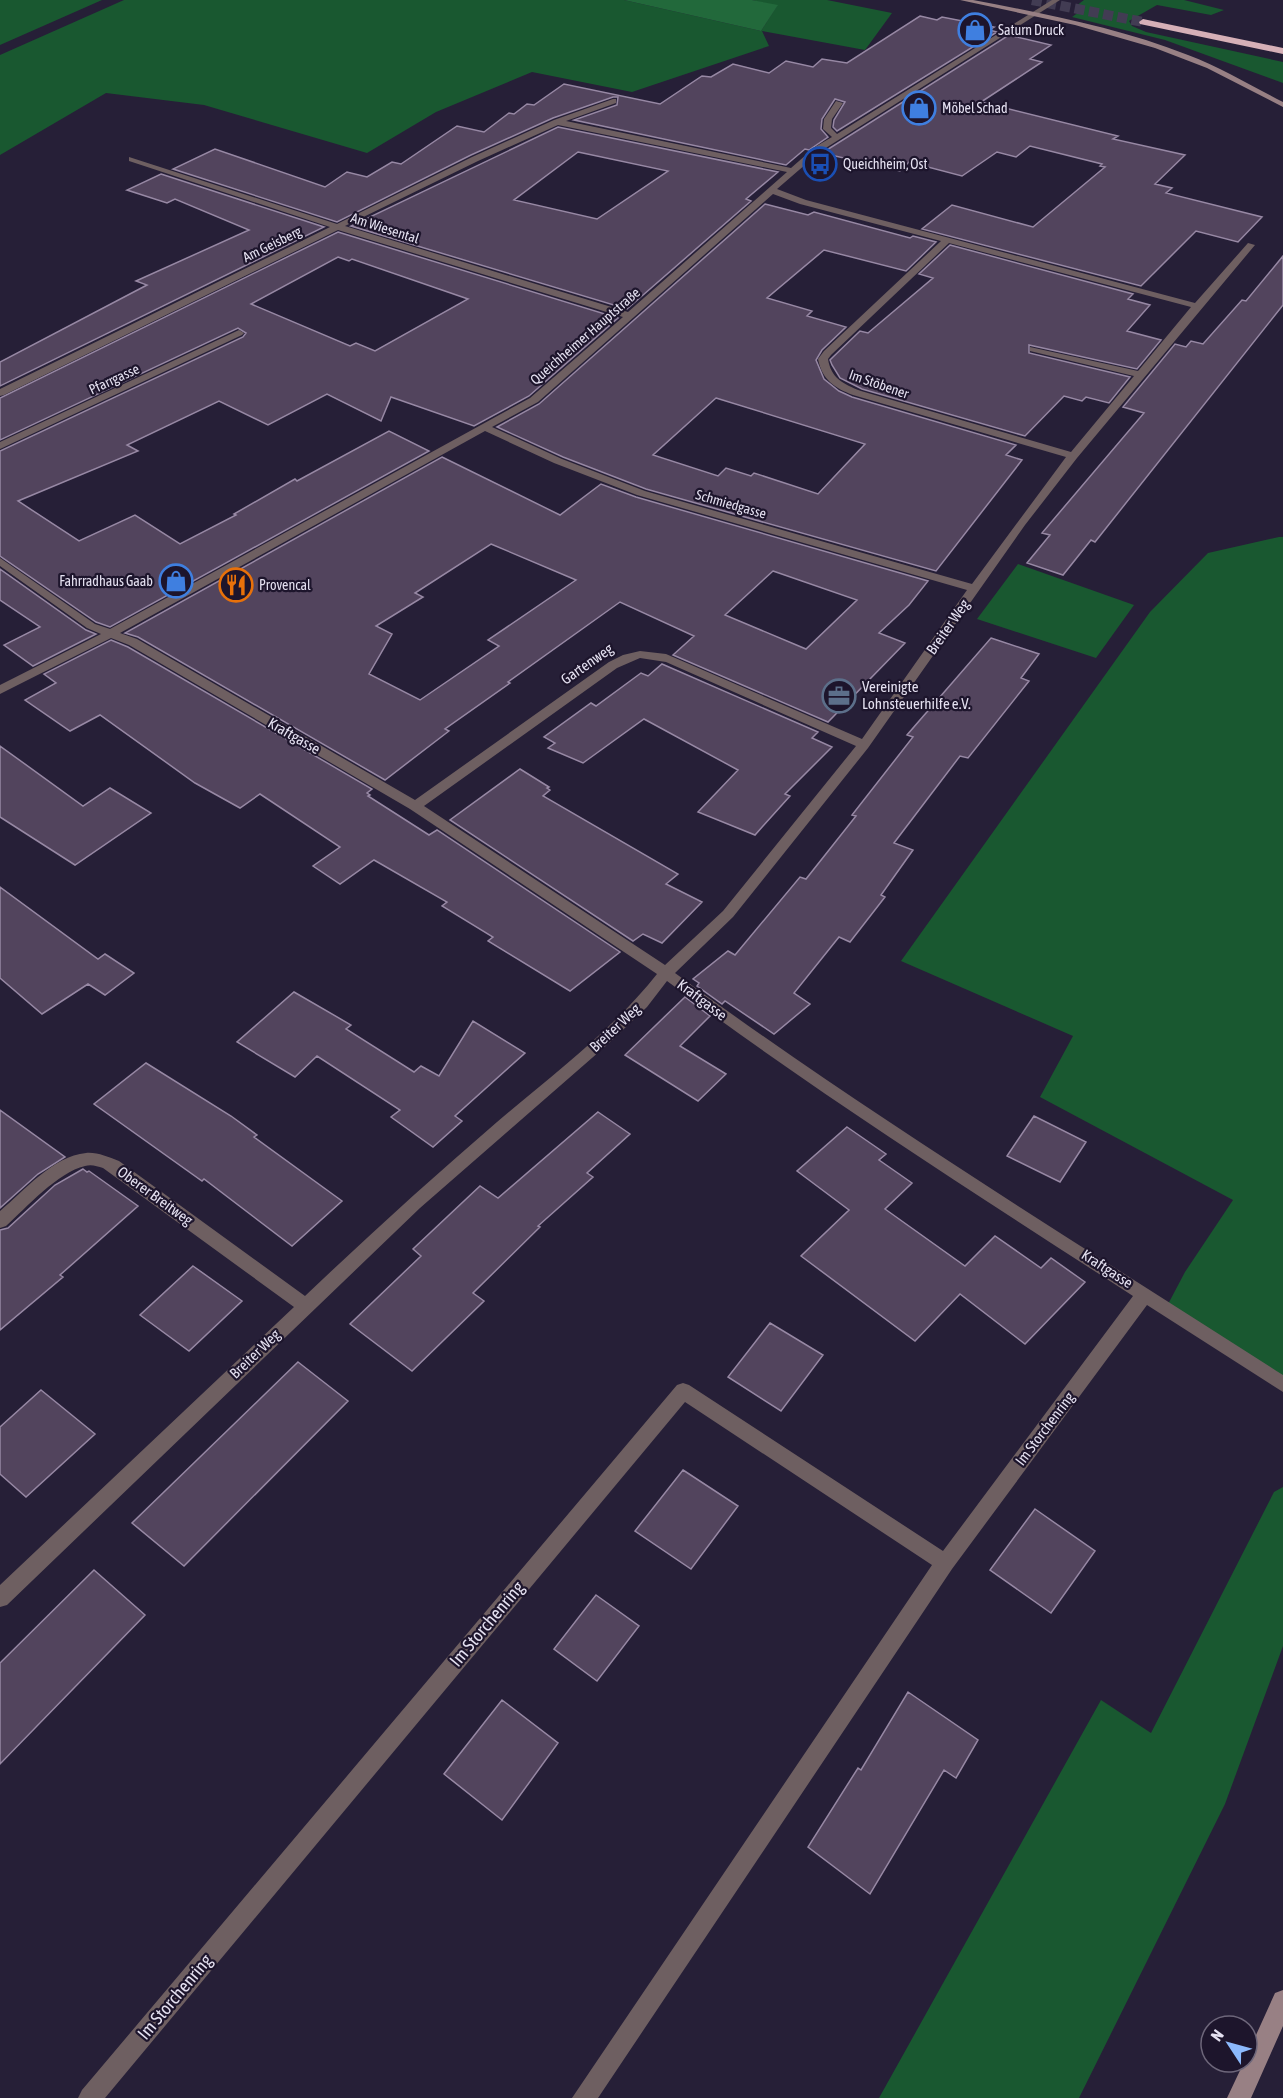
<svg xmlns="http://www.w3.org/2000/svg" width="1283" height="2098" viewBox="0 0 1283 2098" font-family="'Asap Condensed',sans-serif">
	<style>
		.green { fill: #195830 }
		.forest { fill: #22693b }
		.building { fill: #52445d; stroke: #9788a4; stroke-width: 1.5; fill-rule: evenodd }
		.lines { fill: none; stroke-linecap: round; stroke-linejoin: round }
		.highway-tunnel { stroke: #423c53; stroke-width: 10; stroke-dasharray: 10 4.5; stroke-linecap: butt }
		.street { fill: #6e5f61; fill-rule: evenodd }
		.secondary { fill: #988084; fill-rule: evenodd }
		.highway { fill: #d6b0b7; fill-rule: evenodd }
		.labels { text-anchor: middle; stroke-width: 4.5; stroke-linejoin: round; paint-order: stroke }
		.far-poi-label { font-size: 14px; fill: #e4e0f0; stroke: #1d152c; text-anchor: start }
		.far-street-label { font-size: 14px; fill: #e4e0f0; stroke: #1d152c }
		.street-label { font-size: 15px; fill: #e4e0f0; stroke: #1d152c }
		.poi-label { font-size: 15px; fill: #e4e0f0; stroke: #1d152c; text-anchor: start }
		.near-street-label { font-size: 18px; fill: #e4e0f0; stroke: #1d152c }
	</style>
	<rect width="100%" height="100%" fill="#261f37"/>
	<path class="green" d="M0,0H102L0,45Z
		M124,0H624L761,31L777,6L752,0H827L892,13L865,50L762,31L769,46L632,92L532,72L436,112L367,153L204,105L106,93L0,155V55Z
		M1084,0H1184L1224,10L1211,15L1157,5L1129,21L1132,26L1146,32L1283,62V83L1165,40L1072,17L1079,12L1076,6Z
		M1279,537H1283V1384L1166,1308L1185,1272L1233,1200L1040,1097L1073,1036L901,961L1150,612L1208,553Z
		M1018,564L1134,605L1096,658L977,619Z
		M1283,1487V1646L1225,1804L1079,2098H879L1101,1700L1151,1733L1274,1492Z"/>
	<path class="forest" d="M624,0H752L778,5L761,31Z"/>
	<path class="building" d="M920,16L937,20L942,17L994,27L989,30L997,32L837,131L833,127L834,120L845,102L835,99L822,119L821,129L828,137L809,150L805,149L786,165L574,120L617,105L618,97H613L553,118L471,155L337,222L173,169L215,149L325,187L347,172L367,177L392,162L401,164L457,126L484,132L509,113L514,114L527,104L534,105L564,84L660,104L702,76L711,77L733,64L769,73L786,61L813,67L822,59L847,63Z
		M1009,35L1051,45L1030,59L1042,62L981,102L1118,136L1113,139L1185,155L1155,184L1172,188L1166,193L1262,217L1238,242L1196,231L1141,286L922,229L952,205L1033,227L1105,167L1100,166L1102,164L1030,146L1016,157L997,152L962,176L909,162L900,171L822,153Z
		M558,127L778,172L746,199L751,201L627,309L351,226ZM578,152L668,171L597,219L514,200Z
		M161,174L324,227L0,386V362L147,285L136,281L249,230L175,199L167,203L127,190Z
		M765,204L808,215L814,212L910,238L913,236L936,242L906,271L824,250L767,298L812,311L807,316L846,327L822,350L816,360L824,379L839,391L852,397L1016,445L1006,455L1022,460L936,571L646,489L563,457L497,427L539,404ZM716,398L865,444L818,494L754,473L751,476L726,468L718,476L653,455Z
		M338,232L618,318L529,396L474,426L391,397L381,421L327,394L268,425L219,401L127,445L138,451L18,501L79,541L135,515L180,544L236,515L234,514L295,479L297,481L389,431L429,451L110,627L96,622L0,556V451L243,337L246,333L238,328L0,440V398ZM338,257L349,261L352,259L468,299L375,351L356,343L350,346L251,304Z
		M950,245L1133,294L1128,299L1150,305L1127,331L1161,340L1137,369L1029,345V353L1130,377L1109,403L1086,397L1082,401L1064,396L1025,436L862,389L840,378L832,365L830,360L833,357L860,331L868,333L933,278L919,274Z
		M1283,256V305L1095,542L1091,540L1063,575L1027,563L1050,535L1042,533L1144,413L1123,407L1175,344L1186,347L1191,341L1203,344L1242,300L1246,301Z
		M442,457L560,515L601,484L636,497L928,581L909,605L879,633L905,643L828,722L673,655L694,636L620,602L508,682L510,683L445,729L449,731L385,780L138,637L125,633ZM491,544L576,580L488,640L499,646L420,700L369,674L392,634L376,626L423,597L415,593ZM773,571L857,600L806,649L725,615Z
		M0,569L86,630L96,634L33,666L4,645L40,627L0,600Z
		M991,638L1039,654L1021,678L1029,681L968,758L960,756L894,843L913,850L881,895L885,897L850,942L839,937L794,993L810,1004L774,1034L725,1001L722,1004L697,986L699,983L693,979L728,951L735,955L800,877L806,879L856,816L852,815L913,737L907,735Z
		M111,640L128,647L372,789L367,793L370,795L368,796L429,835L437,830L620,952L570,991L488,941L493,937L442,906L447,902L374,860L340,884L313,866L340,847L260,794L240,808L195,783L100,715L70,731L25,700L56,683L44,674Z
		M662,664L818,732L812,738L832,747L785,794L790,796L755,835L698,812L738,770L644,719L583,763L548,748L555,743L544,737L591,703L596,706L641,673L648,676Z
		M0,746L83,806L110,788L151,813L75,865L0,817Z
		M520,769L549,787L547,788L550,790L543,796L678,874L666,884L702,902L662,943L643,934L633,941L450,820Z
		M0,887L98,959L105,954L134,973L105,995L88,984L42,1014L0,978Z
		M294,992L351,1025L346,1029L414,1072L421,1066L439,1076L473,1021L525,1053L455,1116L462,1121L433,1147L391,1117L400,1110L317,1056L295,1077L237,1042Z
		M685,997L710,1016L680,1046L726,1074L698,1101L625,1055Z
		M146,1063L231,1116L257,1135L254,1137L342,1201L292,1246L204,1179L202,1181L94,1104Z
		M0,1110L65,1157L38,1174L0,1208Z
		M598,1112L630,1134L587,1173L593,1177L538,1226L540,1227L473,1293L484,1301L412,1371L350,1324L421,1256L413,1249L480,1186L498,1198Z
		M1034,1116L1086,1142L1060,1182L1007,1156Z
		M847,1127L886,1154L879,1160L912,1183L885,1209L965,1266L995,1236L1041,1268L1051,1258L1085,1282L1025,1344L960,1294L915,1341L801,1256L849,1210L797,1171Z
		M83,1169L87,1172L89,1171L138,1206L60,1275L63,1277L0,1330V1230L8,1228L55,1185Z
		M193,1266L242,1301L189,1351L140,1315Z
		M770,1323L823,1355L781,1411L728,1377Z
		M298,1362L348,1401L184,1566L132,1523Z
		M41,1390L95,1434L26,1497L0,1474V1427Z
		M683,1470L738,1506L691,1569L635,1531Z
		M1035,1509L1095,1551L1051,1613L990,1570Z
		M94,1570L145,1615L0,1764V1663Z
		M596,1595L639,1626L597,1681L554,1649Z
		M908,1692L978,1740L956,1778L944,1770L870,1894L808,1847L858,1768L861,1770Z
		M502,1700L558,1743L502,1820L444,1774Z"/>
	<g class="lines">
		<path class="highway-tunnel" d="M1032,0L1143,22"/>
		<path class="street" d="M1052,0H1060L821,151L777,189L806,200L1195,303L1248,243L1255,245L1077,458L1025,525L868,748L733,917L675,973C871,1117 1079,1244 1283,1375V1392L1147,1305L952,1569L598,2098H572L932,1565L685,1402L105,2098H78L82,2090L677,1385L683,1383L689,1385L943,1551L1133,1296C976,1194 818,1094 667,981L647,1007L608,1044L420,1208L7,1605L0,1607V1585L294,1307L103,1168C97,1166 91,1164 85,1166C58,1172 26,1208 6,1226L0,1228V1211C24,1191 53,1156 86,1153C97,1152 108,1157 119,1161L305,1296C368,1236 432,1178 497,1122C552,1075 612,1031 657,974L410,809L129,645L111,638L0,694V685L101,634L87,628L0,566V558L95,624L110,629L530,398L623,317L338,230L4,395L0,396V389L330,227L129,161V157L337,224L472,157L554,120L613,99H616V103L566,121L791,168L815,147L832,137L823,129L824,119L836,101L843,103L832,119L831,128L837,134ZM558,125L787,172L628,312L345,226L478,161ZM773,194L800,204L941,241L824,351L818,359C822,380 835,388 853,395L1066,457L972,584L645,491L562,459L492,427L538,402ZM949,243L1191,307L1138,371L1030,347V351L1134,376L1071,452L861,391C843,384 831,378 828,359L831,355ZM485,431L554,463L637,495L967,590L862,739L666,654L640,651L623,655L609,662L415,800L137,639L120,633ZM640,658L666,662L856,746L723,911L665,965L424,806L617,668Z
			M239,330L244,333L242,335L0,449V442Z"/>
		<path class="secondary" d="M960,0H973C1046,14 1119,28 1188,55C1221,67 1251,86 1283,102V107L1207,68L1155,48L1075,25Z
			M1283,1990V2026L1251,2098H1227L1244,2062H1247V2055L1275,1993Z"/>
		<path class="highway" d="M1143,19L1283,48V54L1140,24L1139,22Z"/>
	</g>
	<defs>
		<g id="shop-ring" transform="scale(1.725)"><circle r="9.5" fill="#1d152c" stroke="#3f7fe0" stroke-width="1.5"/><path d="M-5-2.5h2.3a2.7 3.5 0 0 1 5.4 0H5L5.5 6h-11ZM-1.5-2.5h3a1.5 2.3 0 0 0-3 0Z" fill="#3f7fe0"/></g>
		<g id="bus-ring" transform="scale(1.725)"><circle r="9.5" fill="#1d152c" stroke="#1a4fb4" stroke-width="1.5"/><path d="M-5-6H5V4H4V6H2V4H-2V6H-4V4H-5ZM-3.5-4V0h7V-4ZM-3.5 1.2v1.5H-2V1.2ZM2 1.2v1.5H3.5V1.2Z" fill="#1a4fb4"/></g>
		<g id="restaurant-ring" transform="scale(1.725)"><circle r="9.5" fill="#1d152c" stroke="#e8710a" stroke-width="1.5"/><path d="M-5-6h1v4h1v-4h1v4h1v-4h1v5L-1.5 .5V6h-2V.5L-5-1ZM5-6V6H3V1.5H1.5Q1.5-4 5-6Z" fill="#e8710a"/></g>
		<g id="office-ring" transform="scale(1.725)"><circle r="9.5" fill="#1d152c" stroke="#5c6f8a" stroke-width="1.5"/><path d="M-6-3h4V-5.5h4V-3h4V5H-6ZM-1-4.5V-3h2v-1.5ZM-6 0V1H6V0Z" fill="#5c6f8a"/></g>
	</defs>
	<g fill-rule="evenodd">
		<use href="#shop-ring" x="975" y="30"/>
		<use href="#shop-ring" x="919" y="108"/>
		<use href="#bus-ring" x="820" y="164"/>
		<use href="#shop-ring" x="176" y="581"/>
		<use href="#restaurant-ring" x="236" y="585"/>
		<use href="#office-ring" x="839" y="696"/>
	</g>
	<g class="labels">
		<g class="far-poi-label">
			<text x="998" y="35">Saturn Druck</text>
			<text x="942" y="113">Möbel Schad</text>
			<text x="843" y="169">Queichheim, Ost</text>
			<text x="153" y="586" text-anchor="end">Fahrradhaus Gaab</text>
			<text x="259" y="590">Provencal</text>
		</g>
		<g class="far-street-label">
			<text transform="translate(385 228) rotate(18)" y="5">Am Wiesental</text>
			<text transform="translate(272 244) rotate(-26)" y="5">Am Geisberg</text>
			<text transform="translate(585 336) rotate(-41)" y="5">Queichheimer Hauptstraße</text>
			<text transform="translate(114 379) rotate(-25)" y="5">Pfarrgasse</text>
			<text transform="translate(879 384) rotate(19)" y="5">Im Stöbener</text>
			<text transform="translate(731 504) rotate(16)" y="5">Schmiedgasse</text>
		</g>
		<g class="street-label">
			<text transform="translate(948 627) rotate(-55)" y="5">Breiter Weg</text>
			<text transform="translate(587 664) rotate(-35)" y="5">Gartenweg</text>
			<text transform="translate(294 736) rotate(30)" y="5">Kraftgasse</text>
			<text transform="translate(702 1000) rotate(37)" y="5">Kraftgasse</text>
			<text transform="translate(615 1028) rotate(-43)" y="5">Breiter Weg</text>
			<text transform="translate(155 1196) rotate(36)" y="5">Oberer Breitweg</text>
			<text transform="translate(1107 1269) rotate(33)" y="5">Kraftgasse</text>
			<text transform="translate(255 1354) rotate(-44)" y="5">Breiter Weg</text>
			<text transform="translate(1045 1429) rotate(-53)" y="5">Im Storchenring</text>
		</g>
		<g class="poi-label">
			<text x="862" y="692">Vereinigte<tspan x="862" dy="17">Lohnsteuerhilfe e.V.</tspan></text>
		</g>
		<g class="near-street-label">
			<text transform="translate(487 1624) rotate(-50)" y="6">Im Storchenring</text>
			<text transform="translate(175 1997) rotate(-50)" y="6">Im Storchenring</text>
		</g>
	</g>
	<g transform="translate(1229 2044) rotate(306)"><circle r="28" fill="#1d152c" stroke="#6d667a" stroke-width="1.5"/>
	<path d="M0-4.5L10 22L0 15L-10 22Z" fill="#8cb9fc"/>
	<text y="-9" font-size="16" font-weight="bold" text-anchor="middle" fill="#e4e0f0">N</text>
	</g>
</svg>
